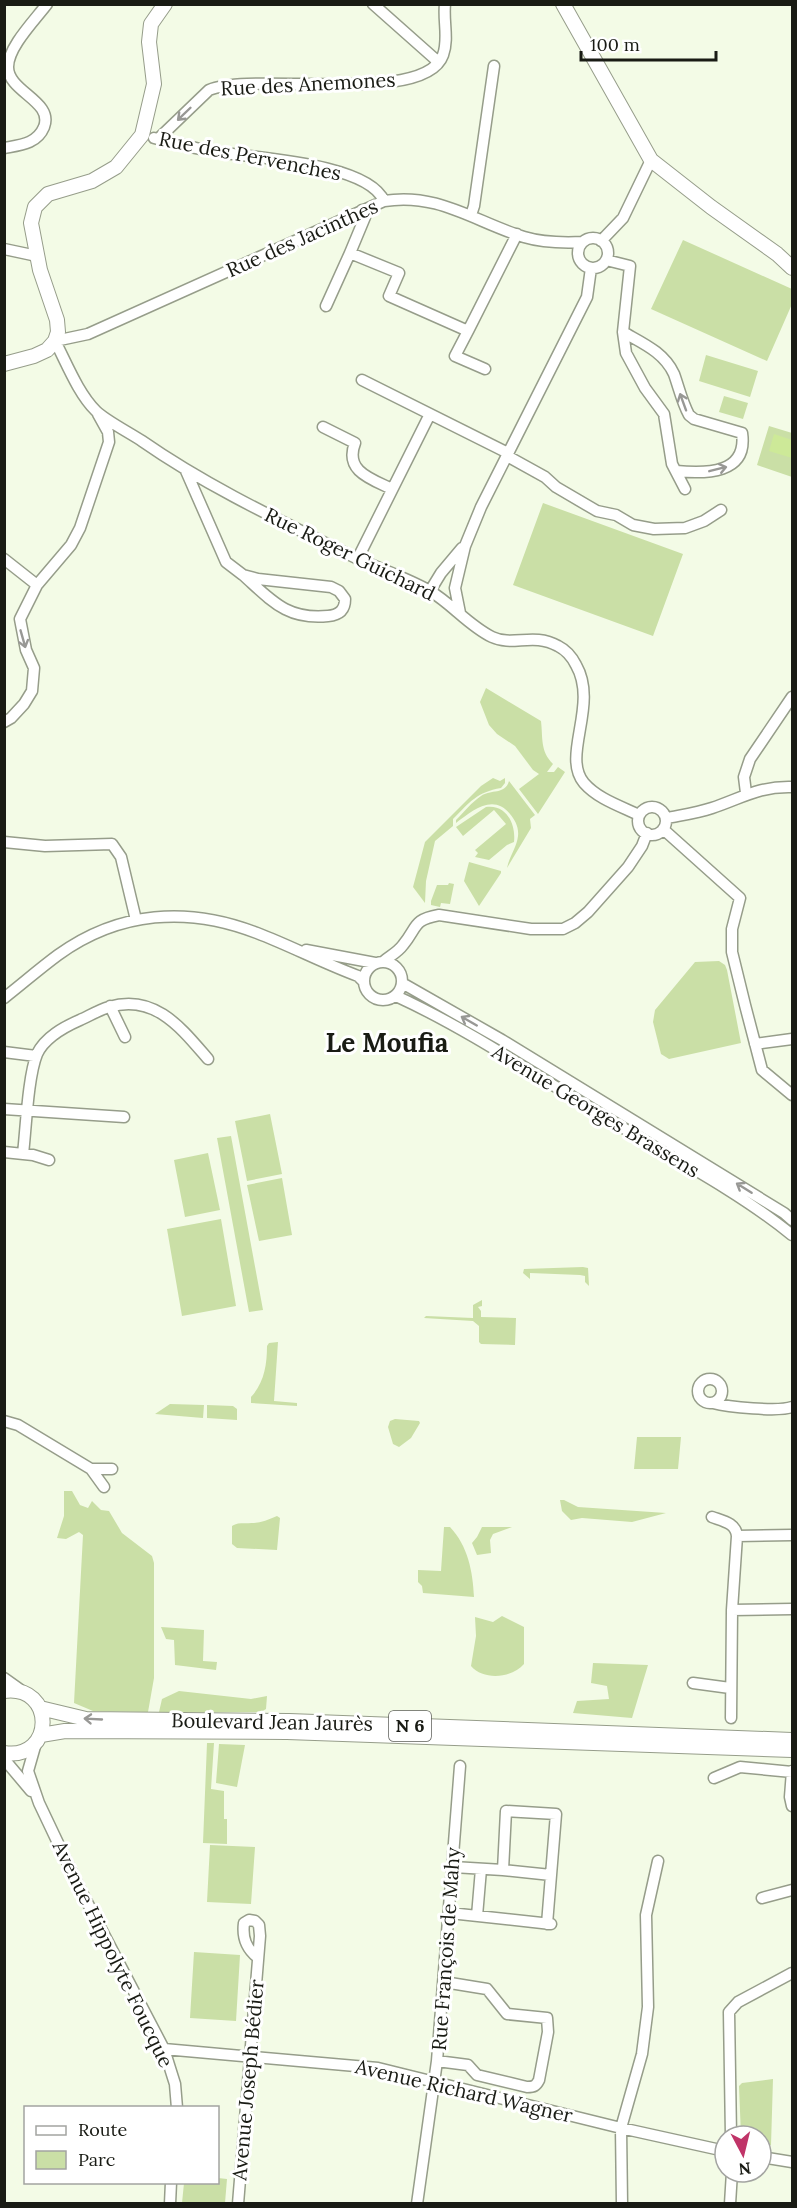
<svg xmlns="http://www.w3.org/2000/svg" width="797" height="2208" viewBox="0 0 797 2208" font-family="Lora,serif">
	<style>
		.green { fill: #cadfa6 }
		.water { fill: #cde998 }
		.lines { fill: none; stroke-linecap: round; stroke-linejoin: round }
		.minor-casing { stroke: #969d8a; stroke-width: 13 }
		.major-casing { stroke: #969d8a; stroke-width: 16 }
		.minor { stroke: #fff; stroke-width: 10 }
		.major { stroke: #fff; stroke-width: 14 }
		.oneway { stroke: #989895 }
		.labels { text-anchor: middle; stroke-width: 6; stroke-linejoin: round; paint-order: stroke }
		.shield { fill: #fff; stroke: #5e5f5a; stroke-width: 1.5 }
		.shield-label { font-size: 18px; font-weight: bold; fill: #191b14 }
		.street-label { font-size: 20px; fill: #191b14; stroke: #fff }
		.district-label { font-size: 26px; font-weight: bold; fill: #191b14; stroke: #fff }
	</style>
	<rect width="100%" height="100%" fill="#f3fbe6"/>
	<path class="green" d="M683,240L792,289V304L767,361L651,309Z
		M706,355L758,371L750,397L699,381Z
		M724,396L748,403L743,419L719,412Z
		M769,426L792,433V477L757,465Z
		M543,503L683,554L653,636L513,585Z
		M486,688L541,721C543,738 540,751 553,764L547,772H554L558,767L565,772L538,814L519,789L539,774L533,770L515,746L497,734L489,725L480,702Z
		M493,778L500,781L505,778V783L501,788C477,792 470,802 453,819V826L435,841L426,881L425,903L413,887L425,842L481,786Z
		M509,781L535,815L530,819L531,828L507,868C509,857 517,847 518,836C519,827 515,820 510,814C493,793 472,811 456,823V820C464,812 472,802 481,796C491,789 505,795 509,781Z
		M486,807C507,804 516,825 514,842L507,845L489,860L475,857L478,853L475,850L506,824L494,810L463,836L456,827Z
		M469,862L501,871V873L479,906L464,881Z
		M449,883L454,884L450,904L441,903L440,907L431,905V901L437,885H448Z
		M719,961L725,965L727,970L741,1043L669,1059L661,1054L653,1022L655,1010L695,962Z
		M270,1114L282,1174L247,1181L235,1121Z
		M231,1136L263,1310L249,1312L217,1138Z
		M208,1153L220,1210L185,1217L174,1160Z
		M282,1178L292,1235L259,1241L247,1185Z
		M221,1219L236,1306L182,1316L167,1229Z
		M583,1267L588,1268L589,1286L585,1282V1276L580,1275L530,1273V1279L523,1273L524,1269Z
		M482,1300V1306L478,1307L481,1311V1317L516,1318L515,1345L481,1344L479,1342V1326L473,1321L424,1318L426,1316L473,1318V1305Z
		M278,1342L274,1401L297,1403V1406L251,1403V1397C264,1383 267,1365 267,1346L269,1343Z
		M170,1404L204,1405L203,1418L155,1414Z
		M207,1405L233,1406L237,1409V1420L207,1418Z
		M395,1419L419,1421L420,1423L411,1438L399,1447L393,1444L388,1427L390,1421Z
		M637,1437H681L678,1469H634Z
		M64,1491H72L80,1505L88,1508L92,1501L101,1510L109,1511L122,1533L152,1556L154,1563V1678L148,1712L93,1711L74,1703L83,1535L79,1532L66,1539L57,1538L64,1516Z
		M560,1500H564L578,1507L666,1513L632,1522L582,1518L571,1520L562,1511Z
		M277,1516L280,1518L277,1550L237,1548L232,1544V1526C238,1522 244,1524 252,1523C260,1523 268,1520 277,1516Z
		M444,1527H450C468,1546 473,1572 474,1597L423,1593L422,1586L418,1582V1570L441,1571Z
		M482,1527H512L493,1534L490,1540L491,1553L477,1555L472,1543L477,1537Z
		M502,1616L524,1627V1664C512,1678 484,1681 471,1666L476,1636L475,1617L493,1622Z
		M161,1627L204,1630L203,1661L217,1662L216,1670L175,1665L174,1640L166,1639Z
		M593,1663L648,1665L632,1718L573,1713L577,1701L609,1699L607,1686L591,1683Z
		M179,1691L251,1699L267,1696L266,1709L261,1712H159L162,1699Z
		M207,1743H214L211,1789L224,1791V1819H227V1844L203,1843Z
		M219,1744L245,1745L237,1787L216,1783Z
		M210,1845L255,1847L251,1904L207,1902Z
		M194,1952L240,1955L236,2021L190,2018Z
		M773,2079L771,2145L761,2144V2136H741L739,2086L742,2083Z
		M218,2178L227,2179L225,2203H182L184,2183L218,2182Z"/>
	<path class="water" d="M774,434L792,440V458L769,451Z"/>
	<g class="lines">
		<g class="minor-casing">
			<path id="minor" d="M373,4L435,59L437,64
				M154,138C175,143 196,149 217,152C255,158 368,163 384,201
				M158,139L209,90C255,71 425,106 443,55C449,39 443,21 445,4
				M4,148C20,145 37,144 44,127C54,101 8,92 8,67C8,47 35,20 47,4
				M362,210L365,217L350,253L399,273L389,296L468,331L517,234
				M471,215L474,206L494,66
				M578 253a15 15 0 1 1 30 0a15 15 0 1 1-30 0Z
				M601,241L623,218L651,160
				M583,242C563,243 544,243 524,237C475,222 438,192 384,201L88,334L55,341C67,364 78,393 96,411C105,420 130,433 142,441C208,487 283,522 356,558C380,569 407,578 430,591C452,604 469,626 492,637C513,647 533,632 558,646C566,650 572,657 576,665C599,705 561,756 584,783C598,799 620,806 639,815
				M4,249L37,256
				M606,260L630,266L623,332L626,353L645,388L664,414L672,464L685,489
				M326,306L350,253
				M468,331L455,356L485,369
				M623,332C642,343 664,352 674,374C679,388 682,402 689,415L694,419L742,433C748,474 706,474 676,471
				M362,380L508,453
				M323,427L355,443C344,471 371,479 392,489
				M507,456L545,477L556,487L597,511L616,515L633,525L654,529L685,528L704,521L721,510
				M186,471L226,562L243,575C272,601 287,620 328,616C339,615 345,610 345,599L339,591L331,587L258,579L243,575
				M358,558L430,414
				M4,559L37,585
				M430,591L441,573L462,548
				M460,613L455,588L465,546L481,507L587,297L591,268
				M4,722L11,718L24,704L32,691L34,668L26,650L20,619L37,585L71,545L80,528L109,442L108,432L98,414
				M746,793L744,777L750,759L792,697
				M638 821a14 14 0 1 1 28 0a14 14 0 1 1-28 0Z
				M667,818C682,815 697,813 712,808C742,798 759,786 792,787
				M663,829L740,898L732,929V952L745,1005L762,1070L792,1095
				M4,842L45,846L112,844L121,857L136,920
				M306,950L375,963
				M384,961C390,956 398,952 403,945C418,927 412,920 439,915L531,929H563L575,923L588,912L628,867L642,846L647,833
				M364 981a19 19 0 1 1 38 0a19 19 0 1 1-38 0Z
				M402,983L502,1040L784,1213L792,1220
				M396,996C470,1030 538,1077 608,1119C668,1155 738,1191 792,1235
				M4,998C22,984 39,969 58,955C119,911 188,906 257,933C291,946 323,963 358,976L364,982
				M110,1006L125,1037
				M755,1044L792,1039
				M4,1052L36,1056
				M4,1109L124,1117
				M4,1152L33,1155L49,1160
				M23,1154C26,1128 28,1076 37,1054C45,1037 64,1027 80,1020C89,1016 99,1010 109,1007C155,993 182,1029 208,1059
				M698 1391a12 12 0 1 1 24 0a12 12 0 1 1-24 0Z
				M713,1403C728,1407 778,1412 792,1407
				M4,1421L18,1425L91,1469L104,1487
				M91,1469H112
				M712,1517C723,1521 736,1523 737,1536L792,1535
				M732,1610L792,1609
				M4,1678L25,1693
				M693,1683L730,1688
				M731,1718L732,1610L737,1536
				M36,1743L28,1771L39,1803L76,1881L164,2049L175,2084L177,2108
				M4,1759L31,1791
				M792,1771L790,1797L792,1806
				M714,1778L740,1767L792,1772
				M453,1867L503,1870L506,1811L556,1814L547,1924
				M503,1870L551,1875
				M762,1898L792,1890
				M450,1913L551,1924
				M477,1916L481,1869
				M164,2049L378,2068L621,2128L725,2151
				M437,2061L468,2065L477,2075L527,2087C534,2087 536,2086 539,2080L548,2032L547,2018L507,2014L487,1989L444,1982
				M731,2136L729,2012L738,2002L792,1973
				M761,2157L792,2162
				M170,2204L171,2182
				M238,2204L260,1936L259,1925L255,1921L249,1920L244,1923C242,1938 246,1948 257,1957
				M417,2204L437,2061L460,1766
				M622,2204L621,2128L642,2054L648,2007L646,1915L658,1861
				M730,2204L732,2172"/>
		</g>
		<g class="major-casing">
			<path id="major" d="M563,4L651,160L711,207L777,254L792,268
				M4,364L34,356L47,350L55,341L58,332L57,320L40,270L31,223L35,207L48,194L92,181L116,167L142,135L154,84L149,42L151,24L165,4
				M4,1691C56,1684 55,1761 4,1753
				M40,1708L86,1719L289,1721L792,1740
				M41,1735L65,1731L287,1732L792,1750"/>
		</g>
		<use href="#minor" class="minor"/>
		<use href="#major" class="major"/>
	</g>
	<defs><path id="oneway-shaft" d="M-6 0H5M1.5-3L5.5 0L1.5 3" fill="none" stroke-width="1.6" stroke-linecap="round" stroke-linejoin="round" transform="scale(1.5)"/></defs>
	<g class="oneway">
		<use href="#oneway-shaft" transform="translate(184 114) rotate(136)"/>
		<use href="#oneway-shaft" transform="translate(683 402) rotate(-110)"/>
		<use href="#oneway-shaft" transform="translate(718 469) rotate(-14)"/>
		<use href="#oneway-shaft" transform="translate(23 639) rotate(74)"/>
		<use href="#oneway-shaft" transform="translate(469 1021) rotate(-150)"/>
		<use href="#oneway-shaft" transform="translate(744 1188) rotate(-148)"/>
		<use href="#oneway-shaft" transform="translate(93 1719) rotate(-177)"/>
	</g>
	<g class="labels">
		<rect class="shield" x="389" y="1711" width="42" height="30" rx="4.5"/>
		<g class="shield-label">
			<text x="410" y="1732">N 6</text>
		</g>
		<g class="street-label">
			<text transform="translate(308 84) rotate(-3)" y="7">Rue des Anemones</text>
			<text transform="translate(250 156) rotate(11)" y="7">Rue des Pervenches</text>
			<text transform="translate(302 238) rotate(-24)" y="7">Rue des Jacinthes</text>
			<text transform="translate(350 554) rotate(26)" y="7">Rue Roger Guichard</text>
			<text transform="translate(596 1111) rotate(31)" y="7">Avenue Georges Brassens</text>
			<text transform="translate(272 1722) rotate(1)" y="7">Boulevard Jean Jaurès</text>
			<text transform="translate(446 1949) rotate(-86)" y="7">Rue François de Mahy</text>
			<text transform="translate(113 1954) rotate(64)" y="7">Avenue Hippolyte Foucque</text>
			<text transform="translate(248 2080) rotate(-85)" y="7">Avenue Joseph Bédier</text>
			<text transform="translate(464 2091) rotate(13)" y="7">Avenue Richard Wagner</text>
		</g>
		<g class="district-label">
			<text x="387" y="1052">Le Moufia</text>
		</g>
	</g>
	<rect width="797" height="2208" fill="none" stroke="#191b14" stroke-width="12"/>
	<rect x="24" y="2106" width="195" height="78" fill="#ffffff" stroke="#a3a4a1" stroke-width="1.5"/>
	<rect x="36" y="2126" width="30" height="9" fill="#ffffff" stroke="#a3a4a1" stroke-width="1.5"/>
	<text x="78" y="2136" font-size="18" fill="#191b14">Route</text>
	<rect x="36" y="2151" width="30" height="18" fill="#cadfa6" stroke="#a3a4a1" stroke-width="1.5"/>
	<text x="78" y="2166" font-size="18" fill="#191b14">Parc</text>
	<g transform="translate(743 2154) rotate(173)"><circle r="28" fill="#ffffff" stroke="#a3a4a1" stroke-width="1.5"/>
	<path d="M0-4.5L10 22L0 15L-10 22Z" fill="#c03468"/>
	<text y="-9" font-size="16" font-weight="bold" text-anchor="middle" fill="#191b14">N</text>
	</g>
	<path d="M581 51v9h135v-9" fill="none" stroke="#191b14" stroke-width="3"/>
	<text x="590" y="51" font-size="18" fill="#191b14" stroke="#ffffff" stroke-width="4.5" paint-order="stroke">100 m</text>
</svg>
